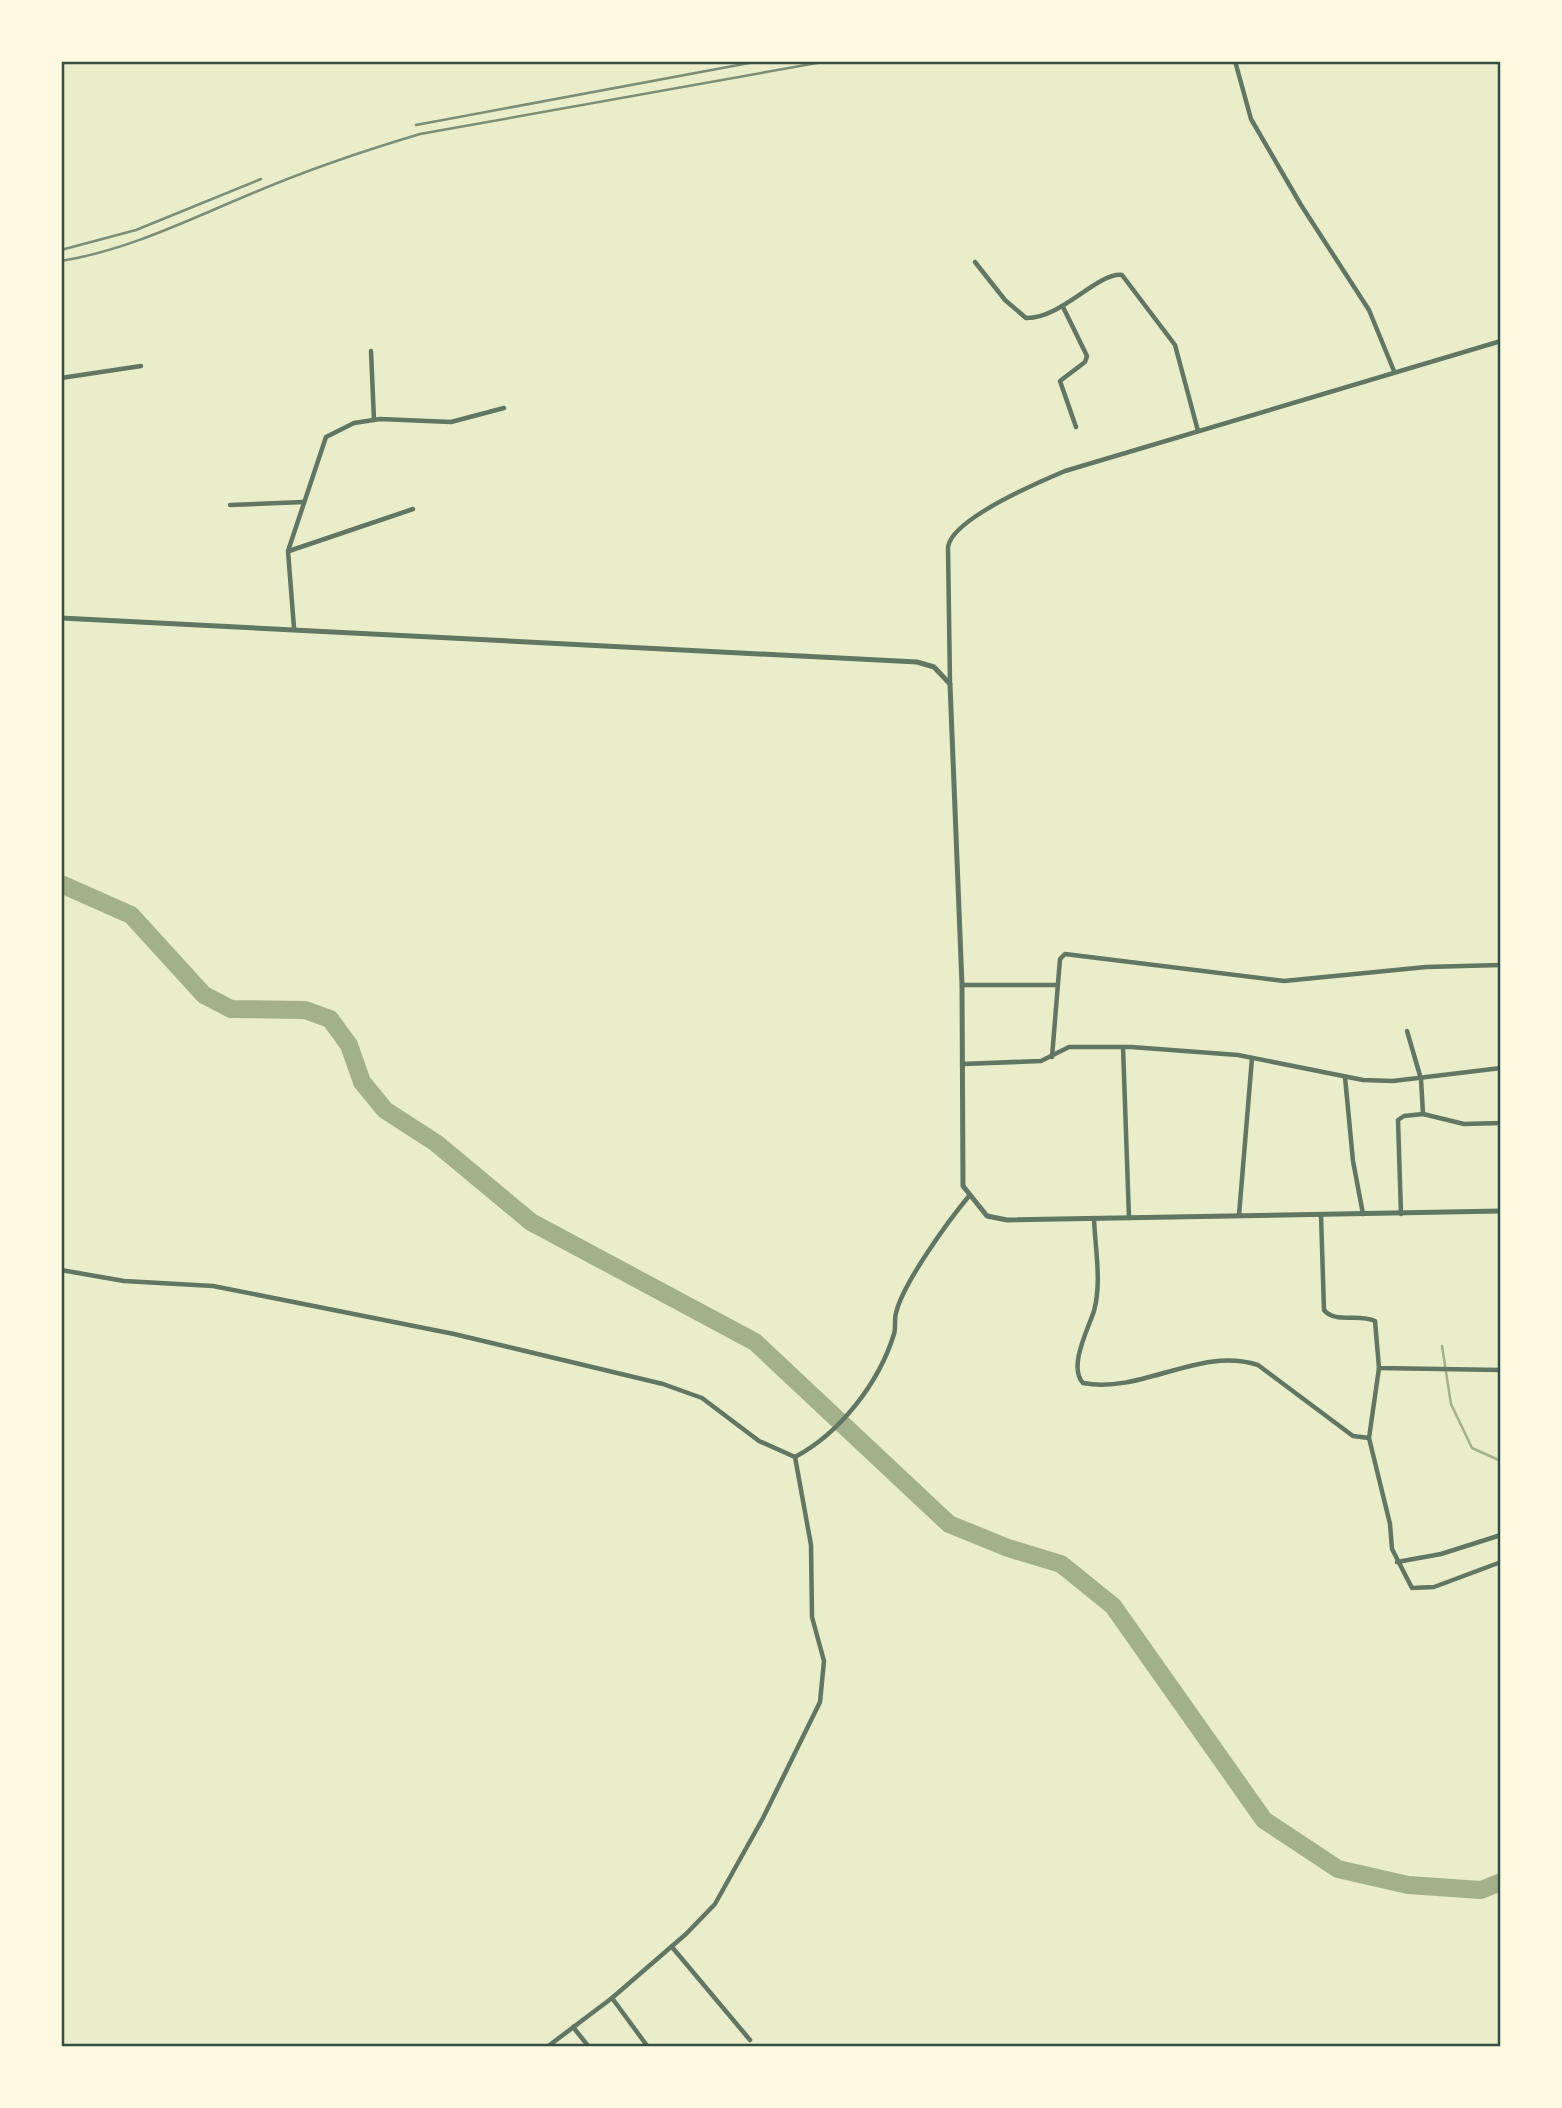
<svg xmlns="http://www.w3.org/2000/svg" width="1562" height="2108" font-family="'Space Grotesk',sans-serif">
	<style>
		.lines { fill: none; stroke-linecap: round; stroke-linejoin: round }
		.stream { stroke: #a3b18a; stroke-width: 2.5 }
		.river { stroke: #a3b18a; stroke-width: 18 }
		.minor { stroke: #617663; stroke-width: 4.5 }
		.tertiary { stroke: #617663; stroke-width: 5 }
		.rail { stroke: #7c8e77; stroke-width: 2.5 }
		.neatline { fill: none; stroke: #344e41; stroke-width: 2.5 }
	</style>
	<rect width="100%" height="100%" fill="#e9edc9"/>
	<g class="lines">
		<path class="stream" d="M1442,1346L1451,1404L1472,1448L1501,1461"/>
		<path class="river" d="M61,884L131,915L204,995L231,1009L305,1010L330,1019L349,1045L362,1082L385,1110L436,1143L531,1222L755,1342L949,1524L1008,1548L1061,1564L1113,1606L1264,1820L1338,1869L1408,1885L1481,1890L1501,1882"/>
		<g class="minor">
			<path d="M1235,61L1251,119L1301,205L1369,310L1394,371"/>
			<path d="M1499,61L1501,64"/>
			<path d="M975,262L1005,300L1026,318C1061,319 1098,272 1122,275L1175,345L1198,431"/>
			<path d="M1063,307L1087,356L1085,362L1060,381L1076,427"/>
			<path d="M371,351L374,420"/>
			<path d="M61,378L141,366"/>
			<path d="M230,505L304,502"/>
			<path d="M289,551L413,509"/>
			<path d="M294,628L288,551L326,437L354,423L380,419L451,422L504,408"/>
			<path d="M950,684L948,547C952,519 1039,482 1065,471L1501,341"/>
			<path d="M962,985H1058"/>
			<path d="M1407,1031L1421,1079L1423,1114L1464,1124L1501,1123"/>
			<path d="M1123,1047L1129,1218"/>
			<path d="M1052,1057L1060,959L1065,954L1284,981L1426,967L1501,965"/>
			<path d="M962,1064L1041,1061L1069,1047H1131L1238,1055L1363,1080L1393,1081L1501,1068"/>
			<path d="M1345,1077L1353,1161L1363,1214"/>
			<path d="M1401,1214L1398,1120L1404,1116L1423,1114"/>
			<path d="M1239,1215L1252,1058"/>
			<path d="M1321,1215L1324,1310C1335,1324 1359,1313 1375,1321L1379,1368L1501,1370"/>
			<path d="M1094,1218C1095,1248 1102,1282 1094,1311C1088,1329 1068,1367 1083,1383C1143,1394 1199,1346 1258,1365L1353,1436L1369,1438"/>
			<path d="M61,1270L124,1281L213,1286L454,1334L663,1384L702,1398L759,1441L795,1457C840,1433 879,1383 894,1334C896,1328 894,1320 896,1313C903,1283 949,1220 969,1196"/>
			<path d="M1379,1368L1369,1438L1390,1524L1392,1549L1412,1588L1434,1587L1501,1562"/>
			<path d="M1397,1562L1441,1554L1501,1535"/>
			<path d="M672,1947L750,2040"/>
			<path d="M573,2027L589,2047"/>
			<path d="M547,2047L612,1998"/>
			<path d="M648,2047L612,1998L686,1934L715,1904L763,1818L820,1702L824,1661L812,1617L811,1545L795,1457"/>
		</g>
		<path class="tertiary" d="M61,618L917,662L934,667L950,684L962,985L963,1186L987,1216L1007,1220L1501,1211"/>
		<g class="rail">
			<path d="M416,125L760,61"/>
			<path d="M61,250L136,230L261,179"/>
			<path d="M61,261C129,250 190,219 253,193C307,170 363,151 420,134L828,61"/>
		</g>
	</g>
	<rect width="1562" height="2108" fill="none" stroke="#fefae0" stroke-width="126"/>
	<rect x="63" y="63" width="1436" height="1982" class="neatline"/>
</svg>
